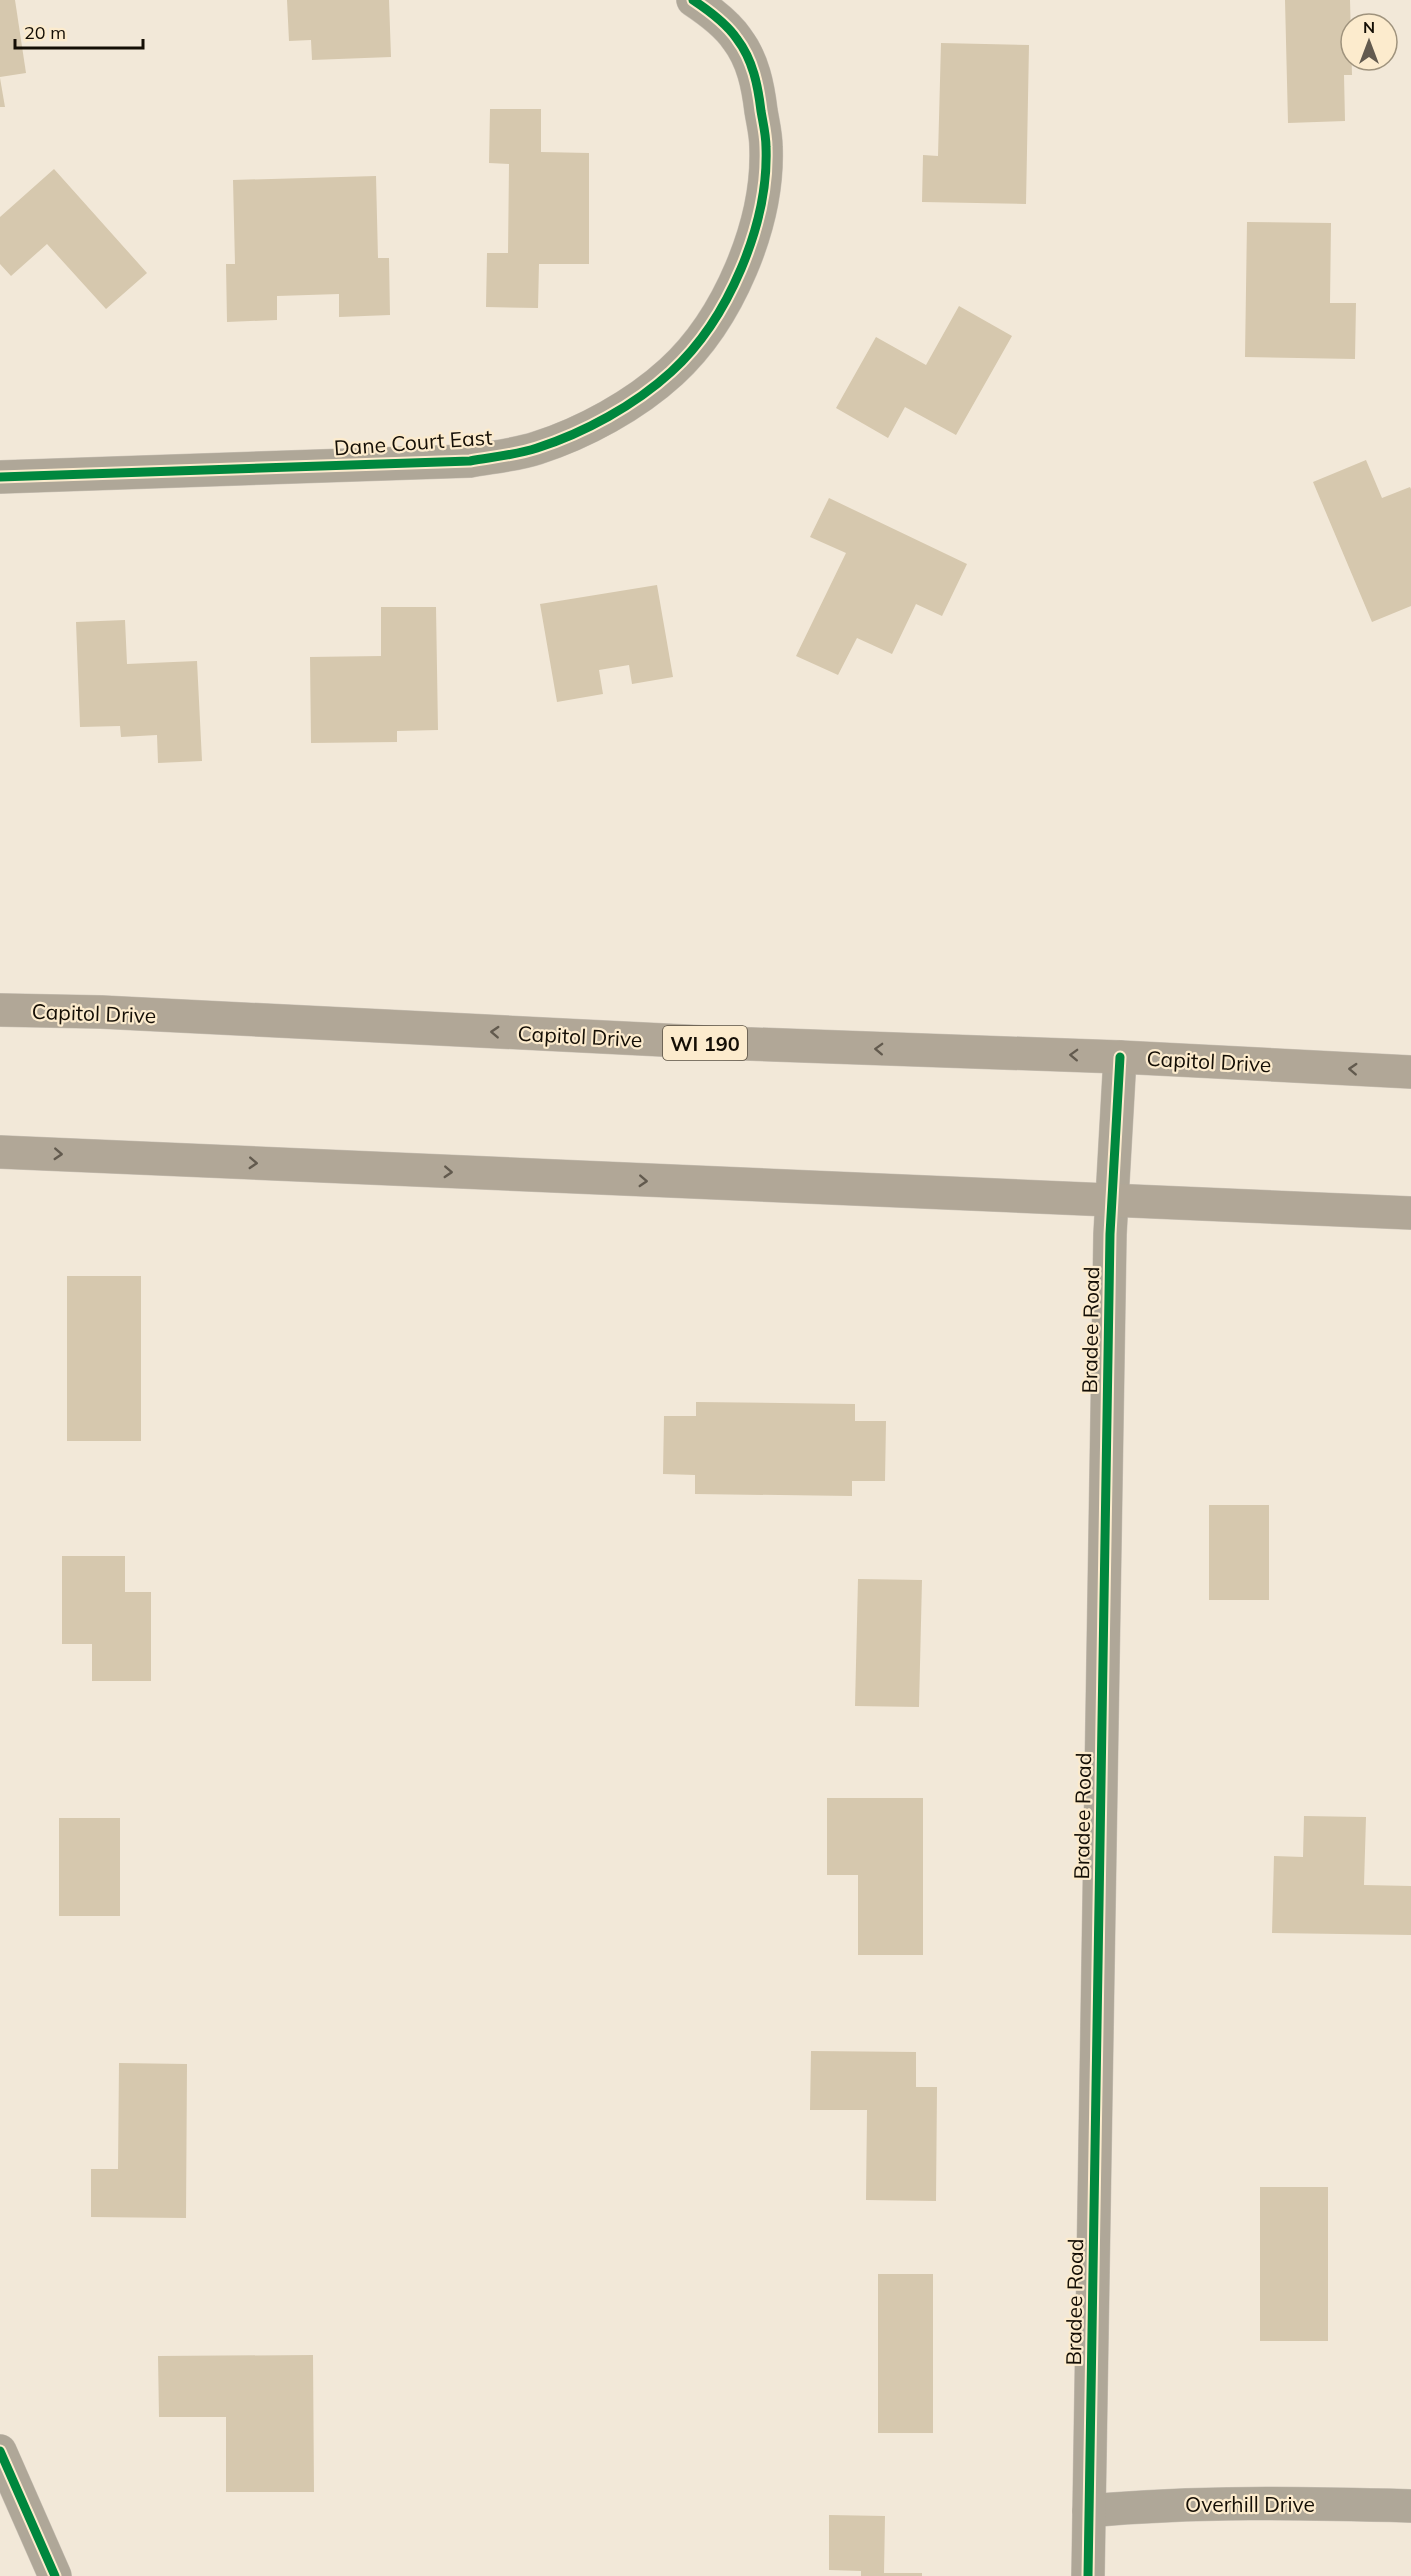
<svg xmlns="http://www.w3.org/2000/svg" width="1411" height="2576" font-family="Mulish,sans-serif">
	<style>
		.building { fill: #d6c8ae }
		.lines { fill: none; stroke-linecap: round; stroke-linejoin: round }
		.street-casing { stroke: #ccc4b8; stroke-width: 34 }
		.primary-casing { stroke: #ccc4b8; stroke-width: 34 }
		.street { stroke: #afa798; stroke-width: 33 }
		.primary { stroke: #b1a797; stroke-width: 33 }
		.cycleway-casing { stroke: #fcebcd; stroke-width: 13 }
		.cycleway { stroke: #00873e; stroke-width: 9 }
		.oneway { stroke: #625a4e }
		.labels { text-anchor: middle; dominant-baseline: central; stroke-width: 4.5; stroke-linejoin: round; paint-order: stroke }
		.shield { fill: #fcebcd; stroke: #5a5041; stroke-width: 1.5 }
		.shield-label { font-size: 20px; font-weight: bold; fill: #140e05 }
		.street-label { font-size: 21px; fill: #140e05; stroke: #fcebcd }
	</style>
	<rect width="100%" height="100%" fill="#f2e8d8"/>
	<g class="building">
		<path d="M0,0H15L26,73L0,77Z"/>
		<path d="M287,0H389L391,57L312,60L311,40L289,41Z"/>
		<path d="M1285,0H1350L1352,75H1344L1345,121L1288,123Z"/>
		<path d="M941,43L1029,45L1026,204L922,202L923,155L938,156Z"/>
		<path d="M0,78L5,107H0Z"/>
		<path d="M490,109H541V152L589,153V264H539L538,308L486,307L487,253H508L509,164L489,163Z"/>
		<path d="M54,169L147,273L106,309L47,244L11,276L0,264V217Z"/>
		<path d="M376,176L378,258H389L390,315L339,317V294L277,296V320L227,322L226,264H235L233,180Z"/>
		<path d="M1247,222L1331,223L1330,303H1356L1355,359L1245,357Z"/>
		<path d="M959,306L1012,336L956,435L905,407L888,438L836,408L876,337L926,365Z"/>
		<path d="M1366,460L1382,498L1410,487L1411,489V606L1372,622L1313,482Z"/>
		<path d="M829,498L967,564L942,616L916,604L892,654L857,638L838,675L796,656L846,553L810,537Z"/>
		<path d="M657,585L673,677L632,684L629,665L599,670L603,694L557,702L540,604Z"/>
		<path d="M381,607H436L438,730L397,731V742L311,743L310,657L381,656Z"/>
		<path d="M125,620L127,664L197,661L202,761L158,763L157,735L121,737L120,726L80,727L76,622Z"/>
		<rect x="67" y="1276" width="74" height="165"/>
		<path d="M696,1402L855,1404V1421H886L885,1481H852V1496L695,1494V1475L663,1474L664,1416H696Z"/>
		<rect x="1209" y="1505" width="60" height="95"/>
		<path d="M62,1556H125V1592H151V1681H92V1644H62Z"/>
		<path d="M858,1579L922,1580L919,1707L855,1706Z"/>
		<path d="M827,1798H923V1955H858V1875H827Z"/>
		<path d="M1304,1816L1366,1817L1364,1885L1411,1886V1935L1272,1933L1274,1856L1303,1857Z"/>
		<rect x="59" y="1818" width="61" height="98"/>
		<path d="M811,2051L916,2052V2087H937L936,2201L866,2200L867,2110H810Z"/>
		<path d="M119,2063L187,2064L186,2218L91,2217V2169H118Z"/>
		<rect x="1260" y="2187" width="68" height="154"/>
		<rect x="878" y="2274" width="55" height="159"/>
		<path d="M313,2355L314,2492H226V2417H159L158,2356Z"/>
		<path d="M829,2515L885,2516L884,2573H922V2576H861V2571L829,2570Z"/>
	</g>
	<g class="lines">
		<defs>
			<g id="street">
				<path d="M0,477L470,461C492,457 516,455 537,448C584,433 635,405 671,372C728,320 769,224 766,147C766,135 763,123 761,111C758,86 753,60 737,39C727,24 708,10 693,0"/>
				<path d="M0,2451L55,2576"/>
				<path d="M1089,2511C1196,2501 1303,2503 1411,2506"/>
				<path d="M1088,2576L1110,1234L1120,1057"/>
			</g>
			<g id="primary">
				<path d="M0,1010L101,1012L723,1043L1120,1057L1411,1072"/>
				<path d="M0,1152C470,1173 940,1196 1411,1213"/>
			</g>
		</defs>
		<use href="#street" class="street-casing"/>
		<use href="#primary" class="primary-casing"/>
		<use href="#street" class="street"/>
		<use href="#primary" class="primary"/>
		<defs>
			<g id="cycleway">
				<path d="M0,477L470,461C492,457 516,455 537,448C584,433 635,405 671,372C728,320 769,224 766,147C766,135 763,123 761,111C758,86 753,60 737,39C727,24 708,10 693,0"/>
				<path d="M0,2451L55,2576"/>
				<path d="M1088,2576L1110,1234L1120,1057"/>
			</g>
		</defs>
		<use href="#cycleway" class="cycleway-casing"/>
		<use href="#cycleway" class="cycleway"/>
	</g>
	<defs><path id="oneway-chevron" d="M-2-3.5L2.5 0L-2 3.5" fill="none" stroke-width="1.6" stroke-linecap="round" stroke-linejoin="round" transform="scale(1.5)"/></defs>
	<g class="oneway">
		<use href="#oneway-chevron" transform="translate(495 1032) rotate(-177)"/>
		<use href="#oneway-chevron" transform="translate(879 1049) rotate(-178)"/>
		<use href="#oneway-chevron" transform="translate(1074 1055) rotate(-178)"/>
		<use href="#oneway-chevron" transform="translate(1353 1069) rotate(-177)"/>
		<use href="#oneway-chevron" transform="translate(58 1154) rotate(3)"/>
		<use href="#oneway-chevron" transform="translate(253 1163) rotate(3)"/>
		<use href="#oneway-chevron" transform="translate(448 1172) rotate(3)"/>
		<use href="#oneway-chevron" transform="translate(643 1181) rotate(3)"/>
	</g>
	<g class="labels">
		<rect class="shield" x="663" y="1026" width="84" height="34" rx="4.5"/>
		<g class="shield-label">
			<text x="705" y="1043">WI 190</text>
		</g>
		<g class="street-label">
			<text transform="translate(413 442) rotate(-4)">Dane Court East</text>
			<text transform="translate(94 1013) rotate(2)">Capitol Drive</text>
			<text transform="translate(580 1036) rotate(3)">Capitol Drive</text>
			<text transform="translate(1209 1061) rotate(3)">Capitol Drive</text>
			<text transform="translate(1090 1330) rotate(-89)">Bradee Road</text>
			<text transform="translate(1082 1816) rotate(-89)">Bradee Road</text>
			<text transform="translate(1074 2302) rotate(-89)">Bradee Road</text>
			<text x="1250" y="2504">Overhill Drive</text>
		</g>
	</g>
	<g transform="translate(1369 42)"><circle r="28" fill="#fcebcd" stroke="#9f937d" stroke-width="1.5"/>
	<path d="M0-4.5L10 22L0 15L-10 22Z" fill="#625a4f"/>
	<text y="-9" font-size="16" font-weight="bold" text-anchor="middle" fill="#140e05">N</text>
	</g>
	<path d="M15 39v9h128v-9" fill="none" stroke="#140e05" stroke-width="3"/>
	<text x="24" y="39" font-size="18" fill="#140e05" stroke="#fcebcd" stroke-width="4.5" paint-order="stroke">20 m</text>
</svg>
